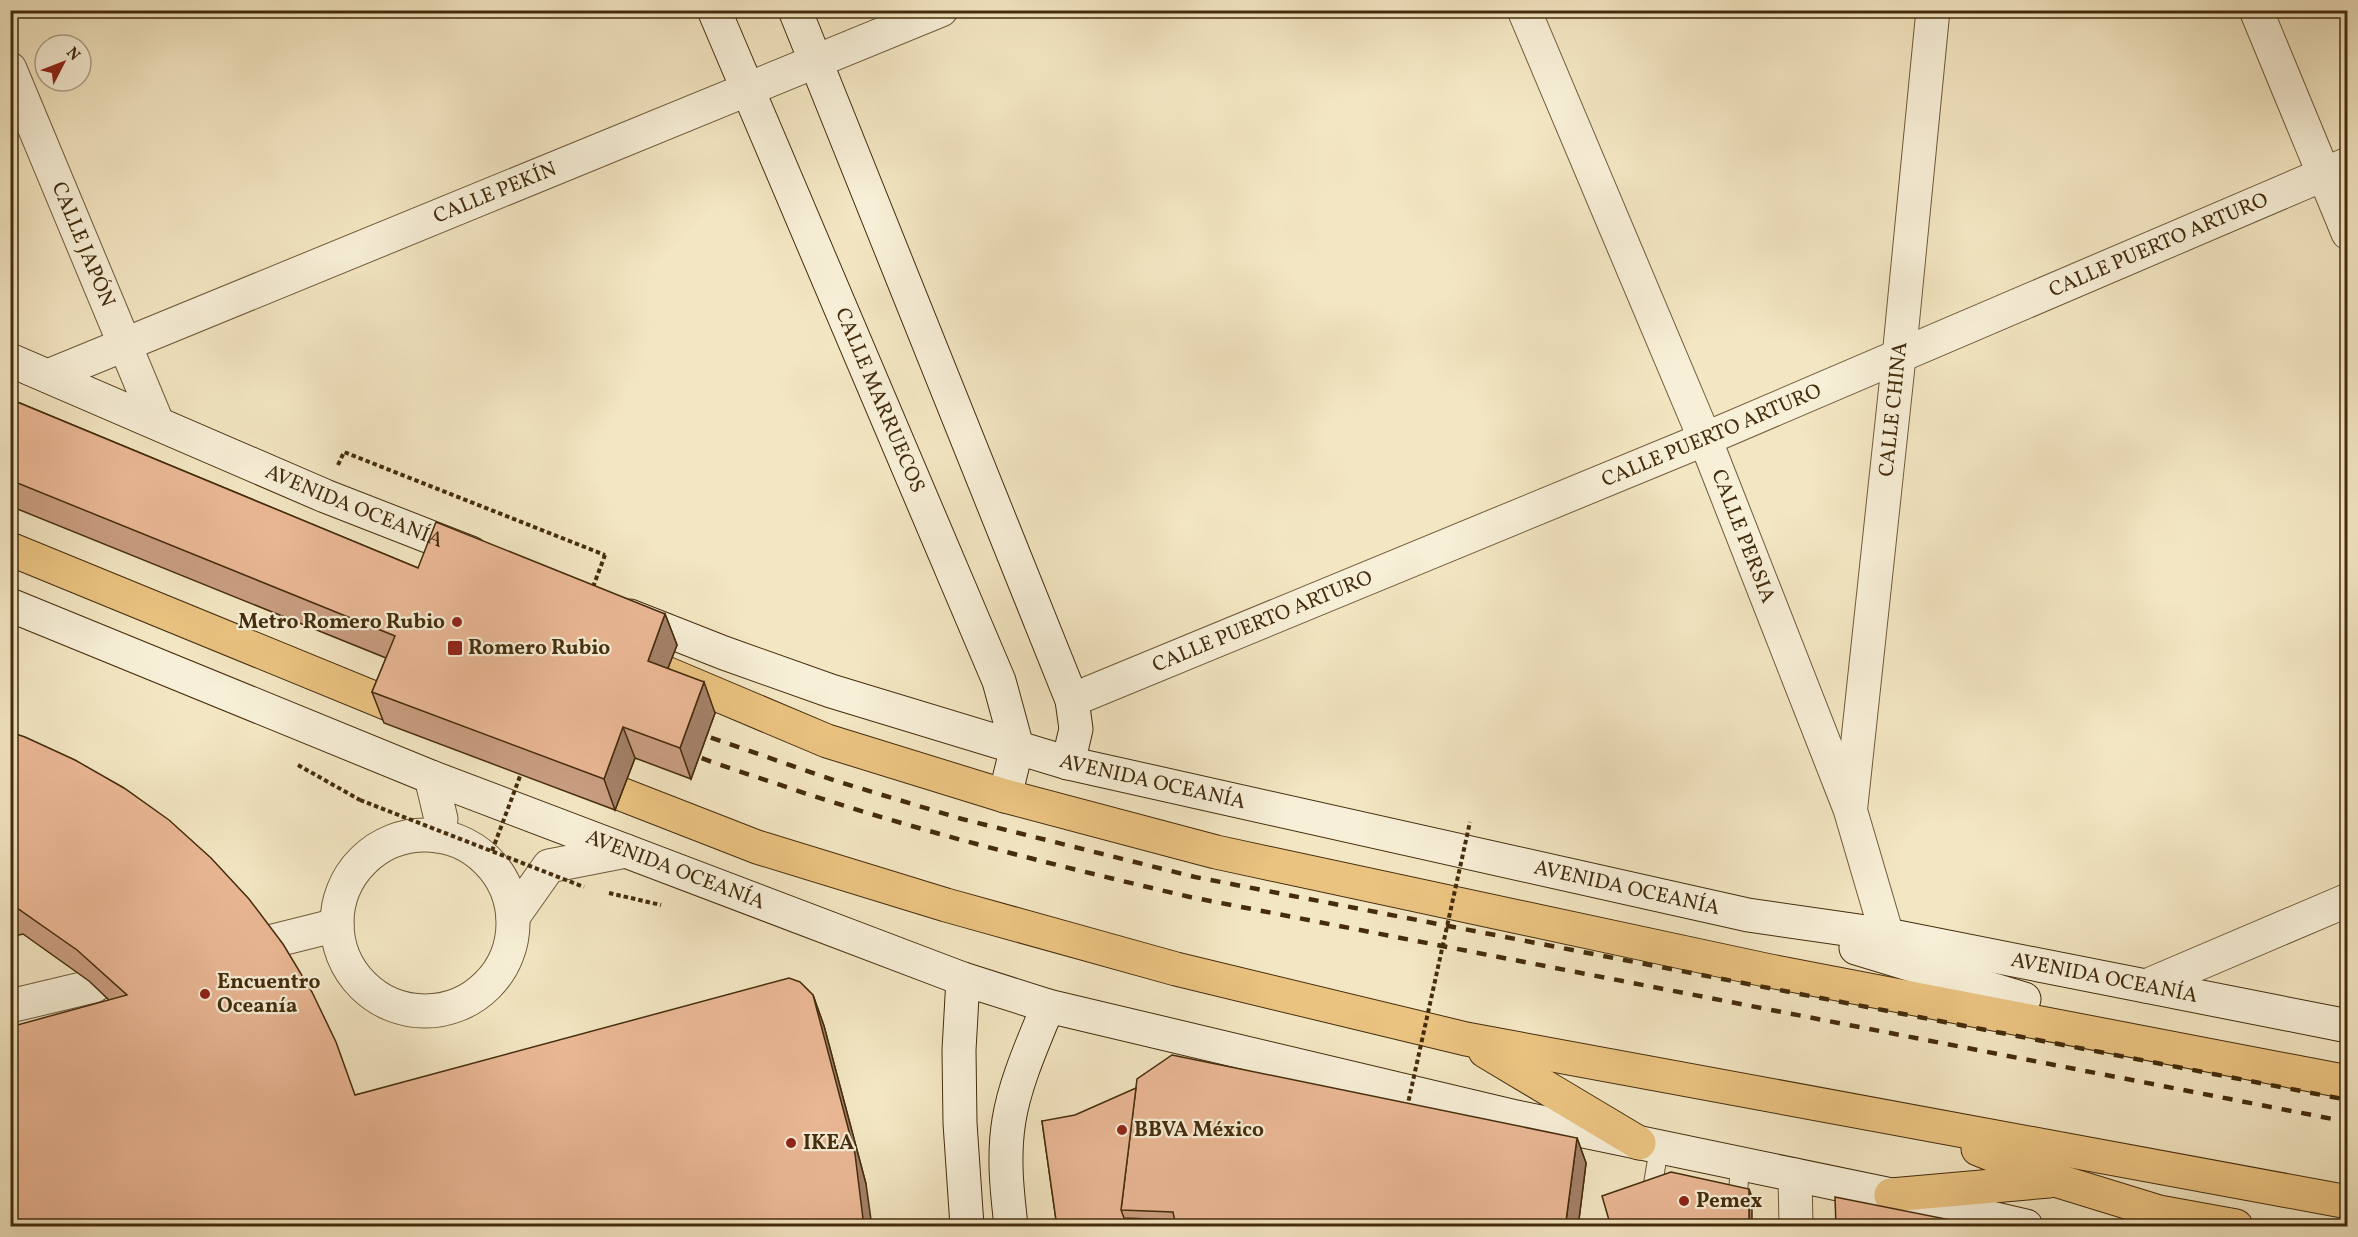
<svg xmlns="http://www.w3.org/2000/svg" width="2358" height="1237" font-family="Vollkorn,serif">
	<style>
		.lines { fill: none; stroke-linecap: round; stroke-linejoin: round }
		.lane-casing { stroke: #705a3a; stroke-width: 20 }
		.street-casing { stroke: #705a3a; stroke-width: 35 }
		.secondary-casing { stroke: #442c0c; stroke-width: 35 }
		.highway-casing { stroke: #442c0c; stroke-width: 35 }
		.path { stroke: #442c0c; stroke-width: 4; stroke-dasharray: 4.5 3; stroke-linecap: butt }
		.lane { stroke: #f7efd7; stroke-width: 18 }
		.street { stroke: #f7efd7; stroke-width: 33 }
		.secondary { stroke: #f7efd7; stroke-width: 33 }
		.highway { stroke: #eac381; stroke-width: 33 }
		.rail { stroke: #442c0c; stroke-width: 4.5; stroke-dasharray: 10 10; stroke-linecap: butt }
		.path-bridge { stroke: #442c0c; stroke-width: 4; stroke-dasharray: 4.5 3; stroke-linecap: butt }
		.wall { fill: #ca9e81; stroke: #442c0c; stroke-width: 1.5 }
		.shaded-wall { fill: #a48169; stroke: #442c0c; stroke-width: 1.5 }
		.building { fill: #ebb896; stroke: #442c0c; stroke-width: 1.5 }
		.poi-dot { fill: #8f2418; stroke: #f7efd7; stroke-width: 2 }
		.labels { text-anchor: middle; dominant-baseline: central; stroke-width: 4.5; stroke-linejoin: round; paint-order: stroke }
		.street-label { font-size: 21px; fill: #442c0c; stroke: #f7efd7 }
		.poi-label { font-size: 21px; font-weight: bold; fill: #442c0c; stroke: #f7efd7; text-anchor: start }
	</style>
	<rect width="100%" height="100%" fill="#f3e6c2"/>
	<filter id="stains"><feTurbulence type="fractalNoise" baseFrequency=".00333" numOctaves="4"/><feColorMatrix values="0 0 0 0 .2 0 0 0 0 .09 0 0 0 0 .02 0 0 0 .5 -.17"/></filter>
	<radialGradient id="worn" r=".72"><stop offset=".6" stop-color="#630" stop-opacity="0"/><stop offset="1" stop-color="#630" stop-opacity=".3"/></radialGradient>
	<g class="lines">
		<defs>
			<g id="lane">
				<path d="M1646,1226L1659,1148"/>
				<path d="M1736,1226L1740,1163"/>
			</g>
			<g id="street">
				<path id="s1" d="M1524,10L1705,439L1850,809L1887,935"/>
				<path d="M2256,10L2348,233"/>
				<path id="s2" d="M10,69L157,422"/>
				<path id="s3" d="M48,376L941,10"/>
				<path id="s4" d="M1072,700L1705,439L2348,164"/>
				<path d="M431,777L441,819L437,836"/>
				<path id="s5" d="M1851,805L1899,357L1933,10"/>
				<circle cx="425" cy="923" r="88"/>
				<path d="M513,917L549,866L626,851"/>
				<path d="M269,942L337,925"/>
				<path d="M2146,986L2348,900"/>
				<path d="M10,1006L94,986"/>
				<path d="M1795,1175L1796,1226"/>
			</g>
			<g id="secondary">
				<path id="s6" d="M714,10L999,681L1017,747L1005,796"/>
				<path d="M795,10L1072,700L1076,729L1068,763"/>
				<path id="s7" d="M10,360L325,496L471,553"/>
				<path id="s8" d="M10,605L431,777L963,979L1048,1006L1516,1117L1891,1195L2026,1226"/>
				<path id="s9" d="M630,616L724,653L831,691L1068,763L1748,915L1887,935L2348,1026"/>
				<path d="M1856,948L2024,999"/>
				<path d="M963,979L959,1050L960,1123L967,1226"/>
				<path d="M1011,1226C1007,1191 1003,1156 1009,1120C1015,1082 1034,1041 1048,1006"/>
			</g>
			<g id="highway">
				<path d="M10,549L391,705"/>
				<path d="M666,673L827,741L1005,796L1216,852L1770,971L2348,1082"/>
				<path d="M621,794L757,847L946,905L1176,969L1466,1039L2348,1202"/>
				<path d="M1485,1051L1639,1143"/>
				<path d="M1978,1149L2055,1180L2159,1212L2236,1226"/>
				<path d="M1891,1195L2049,1181"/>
			</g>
		</defs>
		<use href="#lane" class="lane-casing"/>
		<use href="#street" class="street-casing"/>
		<use href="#secondary" class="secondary-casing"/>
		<use href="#highway" class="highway-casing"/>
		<g class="path">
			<path d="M338,465L344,452L605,555"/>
			<path d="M298,765L360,800"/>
			<path d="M609,893L661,905"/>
		</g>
		<use href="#lane" class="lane"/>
		<use href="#street" class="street"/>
		<use href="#secondary" class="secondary"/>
		<use href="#highway" class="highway"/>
		<g class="rail">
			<path d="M692,731L836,781L962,819L1195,877L2348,1100"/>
			<path d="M683,751C720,766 758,777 795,790C925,833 1057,866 1190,897L2348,1122"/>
		</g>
		<g class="path-bridge">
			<path d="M593,587L605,555"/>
			<path d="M360,800L584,887"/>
			<path d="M492,851L522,771"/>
			<path d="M1407,1108L1470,822"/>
		</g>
	</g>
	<g class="wall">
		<path d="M10,399L418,568L665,614L677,645L668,668L715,713L691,779L635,758L615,810L384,723L372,692L386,658L10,506Z"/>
		<path d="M10,732L355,1095L813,995L824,1026L866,1184L10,1227L109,1000L89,981L23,934L10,937Z"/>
		<path d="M1042,1121L1577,1138L1586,1163L1578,1227H1057Z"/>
	</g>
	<g class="shaded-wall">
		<path d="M665,614L677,645L659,691L648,661Z"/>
		<path d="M704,682L715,713L691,779L680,748Z"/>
		<path d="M623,727L635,758L615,810L604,779Z"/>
		<path d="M813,995L824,1026L866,1184L872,1227H864Z"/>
		<path d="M1577,1138L1586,1163L1578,1227H1567L1566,1221Z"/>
		<path d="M1749,1189L1752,1197V1227H1749Z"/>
	</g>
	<g class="building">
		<path d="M10,399L418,568L436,522L665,614L648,661L704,682L680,748L623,727L604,779L372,692L395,636L10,480Z"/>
		<path d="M10,732L25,737L75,760L124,788L169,820L211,858L249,899L283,944L312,992L336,1042L355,1095L789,978L800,982L813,995L855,1154L864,1227H10V1027L127,995L77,950L10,903Z"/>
		<path d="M1172,1055L1577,1138L1566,1221L1567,1227H1176L1173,1212L1121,1210L1137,1079Z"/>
		<path d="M1136,1088L1121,1210L1124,1218L1175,1220L1176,1227H1057L1042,1121L1075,1115Z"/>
		<path d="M1671,1172L1749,1189V1227H1611L1602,1196Z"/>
		<path d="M1835,1197L1981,1226V1227H1836Z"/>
	</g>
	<g class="poi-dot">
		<circle cx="457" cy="622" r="6"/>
		<rect x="447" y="640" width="16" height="16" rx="3"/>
		<circle cx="205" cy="994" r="6"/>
		<circle cx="1122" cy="1130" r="6"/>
		<circle cx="791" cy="1143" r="6"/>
		<circle cx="1684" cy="1201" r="6"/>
	</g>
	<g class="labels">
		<g class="street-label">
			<text stroke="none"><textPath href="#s3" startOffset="483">CALLE PEKÍN</textPath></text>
			<text stroke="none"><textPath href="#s4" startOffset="1178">CALLE PUERTO ARTURO</textPath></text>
			<text stroke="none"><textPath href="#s2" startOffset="190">CALLE JAPÓN</textPath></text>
			<text stroke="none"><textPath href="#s6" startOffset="424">CALLE MARRUECOS</textPath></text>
			<text stroke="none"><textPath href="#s5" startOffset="398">CALLE CHINA</textPath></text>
			<text stroke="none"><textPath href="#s4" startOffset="692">CALLE PUERTO ARTURO</textPath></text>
			<text stroke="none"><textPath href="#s7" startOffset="374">AVENIDA OCEANÍA</textPath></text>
			<text stroke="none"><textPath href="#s1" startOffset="570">CALLE PERSIA</textPath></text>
			<text stroke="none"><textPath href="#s4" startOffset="206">CALLE PUERTO ARTURO</textPath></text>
			<text stroke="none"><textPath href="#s9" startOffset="549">AVENIDA OCEANÍA</textPath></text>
			<text stroke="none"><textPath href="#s8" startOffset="716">AVENIDA OCEANÍA</textPath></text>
			<text stroke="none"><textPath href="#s9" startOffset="1035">AVENIDA OCEANÍA</textPath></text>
			<text stroke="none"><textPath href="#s9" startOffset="1521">AVENIDA OCEANÍA</textPath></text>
		</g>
		<g class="poi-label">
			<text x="445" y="622" text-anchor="end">Metro Romero Rubio</text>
			<text x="468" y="648">Romero Rubio</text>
			<text x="217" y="982">Encuentro<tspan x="217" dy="24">Oceanía</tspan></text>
			<text x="1134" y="1130">BBVA México</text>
			<text x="803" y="1143">IKEA</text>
			<text x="1696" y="1201">Pemex</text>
		</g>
	</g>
	<rect width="2358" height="1237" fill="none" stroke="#f3e6c2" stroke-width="36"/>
	<rect x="12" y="12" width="2334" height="1213" fill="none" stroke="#442c0c" stroke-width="3"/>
	<rect x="18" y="18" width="2322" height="1201" fill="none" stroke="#442c0c" stroke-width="1.5"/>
	<g transform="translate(63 63) rotate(48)"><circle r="28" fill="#f7efd7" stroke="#afa186" stroke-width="1.5"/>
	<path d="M0-4.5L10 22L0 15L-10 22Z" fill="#8f2418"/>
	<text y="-9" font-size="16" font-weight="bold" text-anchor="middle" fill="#442c0c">N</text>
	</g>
	<rect width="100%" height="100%" filter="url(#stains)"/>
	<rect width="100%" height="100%" fill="url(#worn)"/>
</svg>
